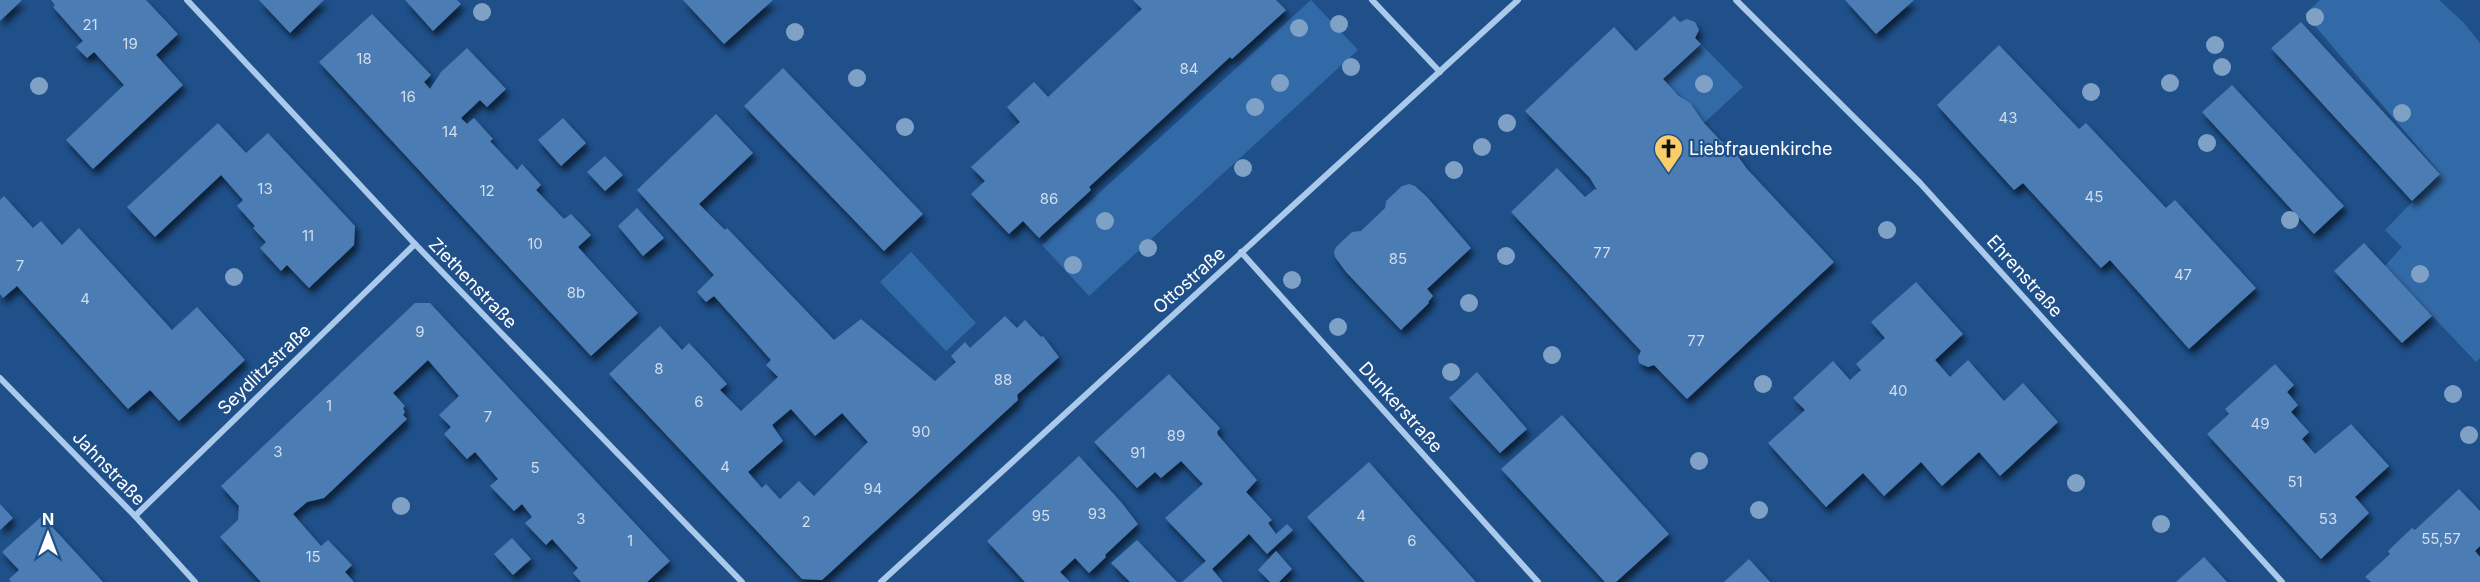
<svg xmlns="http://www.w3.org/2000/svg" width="2480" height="582" font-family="Inter,sans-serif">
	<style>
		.green { fill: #326aa8 }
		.building { fill: #4b7cb4; fill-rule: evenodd; filter: url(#shadow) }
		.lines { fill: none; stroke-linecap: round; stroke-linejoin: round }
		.street { stroke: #abc9eb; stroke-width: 6 }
		.tree { fill: #80a1c6 }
		.labels { text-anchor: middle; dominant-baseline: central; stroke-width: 4.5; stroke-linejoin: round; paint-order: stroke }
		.number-label { font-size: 15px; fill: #d2deec }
		.poi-label { font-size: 18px; fill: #fff; stroke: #1f508a; text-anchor: start }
		.street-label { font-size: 18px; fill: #fff; stroke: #1f508a }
	</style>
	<defs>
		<filter id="shadow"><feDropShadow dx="3.5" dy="6" stdDeviation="3" flood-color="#0009"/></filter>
	</defs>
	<rect width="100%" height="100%" fill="#1f508a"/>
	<g class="green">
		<path d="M1311,0L1358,50L1089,296L1042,245Z"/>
		<path d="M2320,0H2439L2463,22L2480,43V358L2476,362L2385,266L2402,247L2385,230L2440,173L2305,14Z"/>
		<path d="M1701,44L1743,87L1704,123C1693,105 1677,95 1663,79Z"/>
		<path d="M911,252L976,323L946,351L880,282Z"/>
	</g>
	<g class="building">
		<path d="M0,0H22L0,21Z"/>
		<path d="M51,0H146L178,34L156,55L183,85L93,169L66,140L124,85L94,52L87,58L76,47L83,41L53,7L55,5Z"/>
		<path d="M259,0H324L290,33Z"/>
		<path d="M405,0H457L461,4L433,31Z"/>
		<path d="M683,0H773L724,44Z"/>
		<path d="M1133,0H1276L1286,10L1232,59L1230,57L1089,187L1091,190L1039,238L1023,221L1009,234L971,194L985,181L971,167L1020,122L1007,107L1034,82L1048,97L1142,9Z"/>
		<path d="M1845,0H1914L1876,34Z"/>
		<path d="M372,14L431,75L424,82L430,89L441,72L467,48L506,89L487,107L480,100L461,118L467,124L474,118L493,139L490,141L517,170L522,164L541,185L536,190L564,219L571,214L591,235L578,247L638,313L591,356L319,62Z"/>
		<path d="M1674,16L1680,22L1687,19L1695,22L1699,30L1695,38L1701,44L1663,79L1679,96L1690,103L1704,123L1721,141L1732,148L1747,169L1834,262L1687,399L1654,365L1648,367L1639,363L1638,357L1641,351L1511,212L1557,168L1585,197L1595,189L1597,190L1590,178L1525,111L1614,27L1636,51Z"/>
		<path d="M2301,22L2440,174L2412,201L2271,48Z"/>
		<path d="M1999,45L2079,129L2086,123L2166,208L2175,200L2256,288L2189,349L2110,260L2101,268L2023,183L2014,190L1937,105Z"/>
		<path d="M783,68L923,214L884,251L744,106Z"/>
		<path d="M2232,85L2344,206L2314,234L2202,112Z"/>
		<path d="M716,114L753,153L699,204L725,230L727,228L834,340L861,319L935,381L956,362L951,356L965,342L970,348L1005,316L1017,328L1025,320L1041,337L1043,336L1059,357L1017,395L1018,400L822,580L802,579L609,374L660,326L682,350L689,343L708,363L727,384L720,390L741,411L778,377L766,365L771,360L714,296L706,302L697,292L714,275L637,190ZM791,409L815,436L842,413L868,442L814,496L799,481L780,499L766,484L762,488L748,472L783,441L772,425Z"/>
		<path d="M563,118L586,143L561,166L538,140Z"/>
		<path d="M218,123L246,153L268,133L355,226L354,245L309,288L287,265L281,271L260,248L266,242L253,228L255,226L237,206L243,200L221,175L155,237L127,207Z"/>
		<path d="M605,156L623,175L605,191L587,172Z"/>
		<path d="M1409,184L1415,186L1427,197L1471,248L1427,289L1433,296L1428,302L1429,303L1401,330L1346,272L1335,257L1334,252L1336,247L1352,232L1361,231L1385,208L1386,201L1402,186Z"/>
		<path d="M4,196L33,228L41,221L62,245L79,228L172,330L197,307L245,360L179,421L150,390L128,409L17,286L3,298L0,294V200Z"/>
		<path d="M637,208L664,238L643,256L618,226Z"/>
		<path d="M2364,243L2432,316L2402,343L2334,271Z"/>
		<path d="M1916,282L1963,334L1935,360L1950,377L1968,360L2004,401L2023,383L2058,422L2000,476L1979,452L1942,486L1921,462L1884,496L1863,473L1826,507L1768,443L1805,410L1793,398L1833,361L1850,380L1861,370L1856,364L1885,338L1871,322Z"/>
		<path d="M415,303H430L670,561L647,582H581L573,573L578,568L552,539L546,545L525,523L532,517L522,504L514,511L490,486L498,479L475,452L467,459L444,434L451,427L439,415L459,396L428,360L393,393L405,406L403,408L405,412L403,415L407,419L324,498L307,502L293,514L321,546L328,540L352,565L345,572L354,582H261L220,537L238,520L239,506L221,486Z"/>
		<path d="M2275,364L2294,385L2287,392L2298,405L2291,412L2309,432L2302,439L2315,454L2351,424L2389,466L2355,497L2369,513L2321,559L2207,434L2229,414L2225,409Z"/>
		<path d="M1477,372L1527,429L1500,453L1449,398Z"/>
		<path d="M1169,374L1220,428L1217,432L1218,435L1257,480L1246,492L1272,520L1268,523L1276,534L1287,524L1293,530L1267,554L1249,534L1212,569L1223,582H1182L1206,561L1165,518L1203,484L1181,461L1161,478L1155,472L1137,488L1094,442Z"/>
		<path d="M1562,415L1669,534L1616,582H1605L1501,469Z"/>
		<path d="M1079,456L1121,502L1138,524L1105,555L1106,557L1089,573L1075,558L1060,572L1070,582H1025L987,541Z"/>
		<path d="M1369,462L1415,514L1476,582H1365L1353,569L1307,517Z"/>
		<path d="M2459,489L2480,511V546L2475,551L2480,557V582H2371L2365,577L2390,554L2388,551L2412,528L2415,530Z"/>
		<path d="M0,504L13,518L0,530Z"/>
		<path d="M42,516L79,556L103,582H11L9,579L19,570L2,552Z"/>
		<path d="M512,538L531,559L513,575L494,554Z"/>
		<path d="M1137,540L1177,582H1130L1111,563Z"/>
		<path d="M1276,551L1292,569L1279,582H1270L1258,570Z"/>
		<path d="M2204,557L2227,582H2176Z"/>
		<path d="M1749,559L1770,582H1724Z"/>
	</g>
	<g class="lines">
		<g class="street">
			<path d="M187,0L415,244L742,582"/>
			<path d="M1372,0L1440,72"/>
			<path d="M1736,0L1920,183L2282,582"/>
			<path d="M1241,252L1538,582"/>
			<path d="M0,378L135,516L195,582"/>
			<path d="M135,516L415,244"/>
			<path d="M881,582L1518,0"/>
		</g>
	</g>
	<g class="tree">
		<circle cx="482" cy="12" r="9"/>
		<circle cx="2315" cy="17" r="9"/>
		<circle cx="1339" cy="24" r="9"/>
		<circle cx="1299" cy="28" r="9"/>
		<circle cx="795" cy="32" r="9"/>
		<circle cx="2215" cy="45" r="9"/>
		<circle cx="1351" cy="67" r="9"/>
		<circle cx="2222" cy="67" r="9"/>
		<circle cx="857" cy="78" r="9"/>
		<circle cx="1280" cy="83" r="9"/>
		<circle cx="2170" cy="83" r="9"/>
		<circle cx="1704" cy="84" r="9"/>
		<circle cx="39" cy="86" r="9"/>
		<circle cx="2091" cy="92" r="9"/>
		<circle cx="1255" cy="107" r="9"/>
		<circle cx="2402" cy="113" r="9"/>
		<circle cx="1507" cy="123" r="9"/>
		<circle cx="905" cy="127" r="9"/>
		<circle cx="2207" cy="143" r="9"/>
		<circle cx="1482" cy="147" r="9"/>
		<circle cx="1243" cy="168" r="9"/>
		<circle cx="1454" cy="170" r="9"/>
		<circle cx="2290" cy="220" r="9"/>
		<circle cx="1105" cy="221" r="9"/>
		<circle cx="1887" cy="230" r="9"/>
		<circle cx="1148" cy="248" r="9"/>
		<circle cx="1506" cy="256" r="9"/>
		<circle cx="1073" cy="265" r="9"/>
		<circle cx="2420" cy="274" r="9"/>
		<circle cx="234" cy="277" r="9"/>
		<circle cx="1292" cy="280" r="9"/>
		<circle cx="1469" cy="303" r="9"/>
		<circle cx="1338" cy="327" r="9"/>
		<circle cx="1552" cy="355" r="9"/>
		<circle cx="1451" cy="372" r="9"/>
		<circle cx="1763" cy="384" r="9"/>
		<circle cx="2453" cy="394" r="9"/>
		<circle cx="2469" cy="435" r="9"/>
		<circle cx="1699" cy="461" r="9"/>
		<circle cx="2076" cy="483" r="9"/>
		<circle cx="401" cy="506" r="9"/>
		<circle cx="1759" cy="510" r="9"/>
		<circle cx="2161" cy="524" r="9"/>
	</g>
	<defs>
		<symbol id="church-pin" viewBox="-11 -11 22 30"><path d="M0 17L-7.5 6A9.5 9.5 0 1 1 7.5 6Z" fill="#facd6a" stroke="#1f508a"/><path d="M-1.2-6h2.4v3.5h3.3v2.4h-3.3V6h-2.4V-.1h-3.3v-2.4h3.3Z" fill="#111"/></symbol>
	</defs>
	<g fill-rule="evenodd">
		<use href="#church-pin" x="1652" y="132" width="33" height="45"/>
	</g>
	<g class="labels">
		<g class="number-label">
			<text x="90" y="24">21</text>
			<text x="130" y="43">19</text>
			<text x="364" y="58">18</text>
			<text x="1189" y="68">84</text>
			<text x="408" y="96">16</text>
			<text x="2008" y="117">43</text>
			<text x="450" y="131">14</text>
			<text x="265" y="188">13</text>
			<text x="487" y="190">12</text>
			<text x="2094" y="196">45</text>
			<text x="1049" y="198">86</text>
			<text x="308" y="235">11</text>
			<text x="535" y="243">10</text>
			<text x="1602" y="252">77</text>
			<text x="1398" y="258">85</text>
			<text x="20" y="265">7</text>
			<text x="2183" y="274">47</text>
			<text x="576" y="292">8b</text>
			<text x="85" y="298">4</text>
			<text x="420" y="331">9</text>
			<text x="1696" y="340">77</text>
			<text x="659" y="368">8</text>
			<text x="1003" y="379">88</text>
			<text x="1898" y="390">40</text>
			<text x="699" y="401">6</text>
			<text x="329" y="405">1</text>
			<text x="488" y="416">7</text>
			<text x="2260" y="423">49</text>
			<text x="921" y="431">90</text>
			<text x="1176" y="435">89</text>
			<text x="278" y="451">3</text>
			<text x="1138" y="452">91</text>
			<text x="725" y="466">4</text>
			<text x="535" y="467">5</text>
			<text x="2295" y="481">51</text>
			<text x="873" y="488">94</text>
			<text x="1097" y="513">93</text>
			<text x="1041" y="515">95</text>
			<text x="1361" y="515">4</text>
			<text x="581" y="518">3</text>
			<text x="2328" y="518">53</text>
			<text x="806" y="521">2</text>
			<text x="2441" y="538">55,57</text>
			<text x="630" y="540">1</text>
			<text x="1412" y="540">6</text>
			<text x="313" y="556">15</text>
		</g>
		<g class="poi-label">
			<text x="1689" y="148">Liebfrauenkirche</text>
		</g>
		<g class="street-label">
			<text transform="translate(2025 276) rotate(48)">Ehrenstraße</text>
			<text transform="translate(1189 280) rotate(-42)">Ottostraße</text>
			<text transform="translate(473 283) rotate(46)">Ziethenstraße</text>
			<text transform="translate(264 369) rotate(-44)">Seydlitzstraße</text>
			<text transform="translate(1401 407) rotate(48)">Dunkerstraße</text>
			<text transform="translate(109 468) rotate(46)">Jahnstraße</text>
		</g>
	</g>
	<g transform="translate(48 534)" stroke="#1f508a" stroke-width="4.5" paint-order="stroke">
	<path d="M0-4.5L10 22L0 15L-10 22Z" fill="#ffffff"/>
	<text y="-9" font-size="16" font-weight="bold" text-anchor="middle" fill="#ffffff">N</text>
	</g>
</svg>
